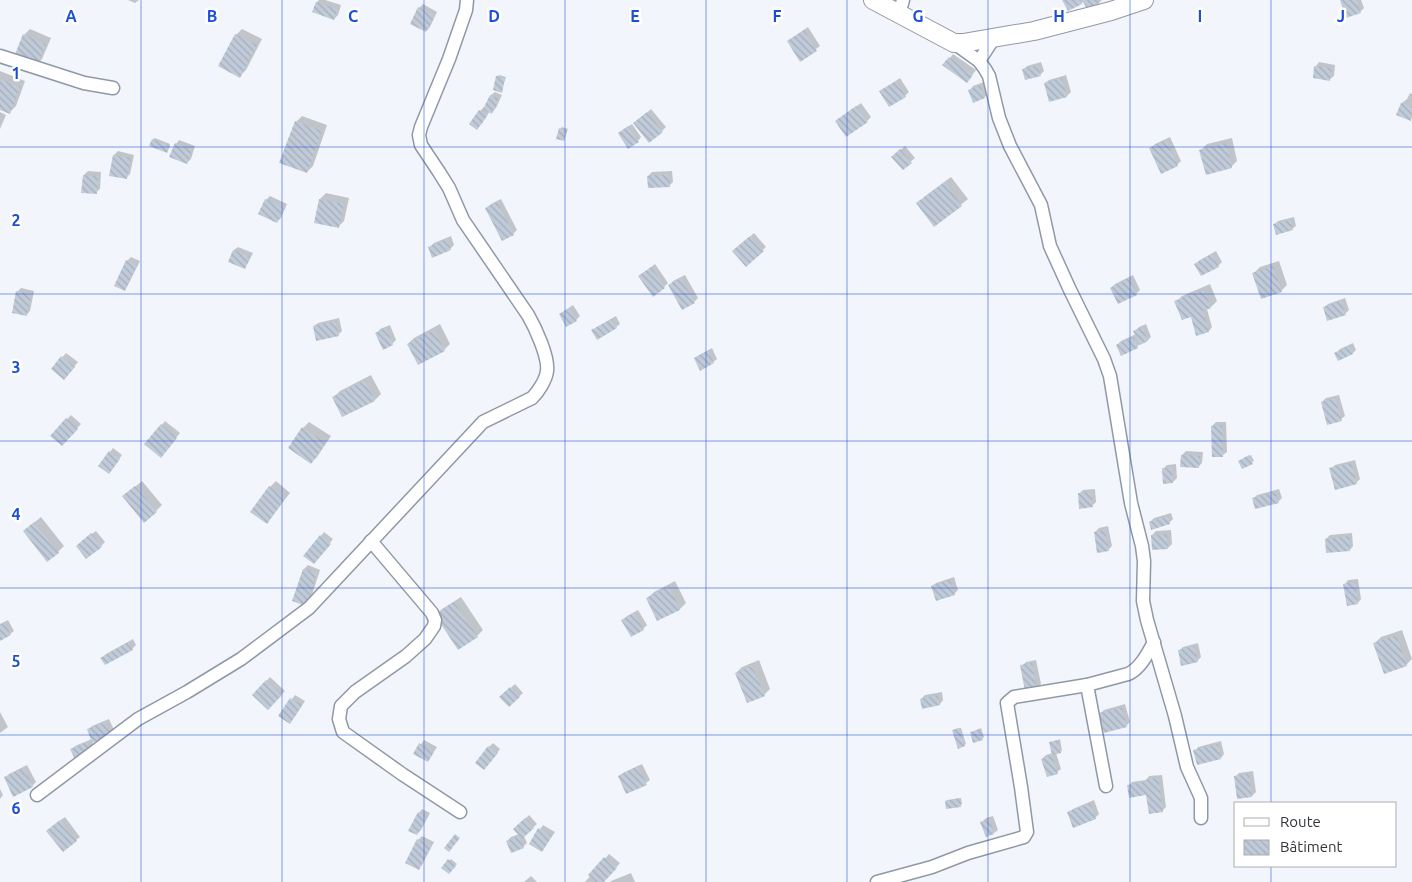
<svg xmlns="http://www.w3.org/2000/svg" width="1412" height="882" font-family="Ubuntu,sans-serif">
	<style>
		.shadow { fill: #0003 }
		.building { fill: url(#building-back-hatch) }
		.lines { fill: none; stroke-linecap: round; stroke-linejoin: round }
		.street-casing { stroke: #8f99a6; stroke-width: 15 }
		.secondary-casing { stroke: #8f99a6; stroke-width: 20 }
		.street { stroke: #fff; stroke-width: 12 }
		.secondary { stroke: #fff; stroke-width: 18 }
		.grid { fill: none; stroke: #1d4ed8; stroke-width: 1; stroke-opacity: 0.55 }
		.grid-label { font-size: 16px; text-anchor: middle; font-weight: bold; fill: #1d4ed8; stroke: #fff; stroke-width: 5; stroke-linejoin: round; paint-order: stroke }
	</style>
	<defs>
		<pattern id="building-back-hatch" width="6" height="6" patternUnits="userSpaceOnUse" patternTransform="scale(1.25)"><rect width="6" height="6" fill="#c0cad8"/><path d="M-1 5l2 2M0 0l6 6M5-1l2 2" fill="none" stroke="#a5aeba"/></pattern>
	</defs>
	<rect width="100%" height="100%" fill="#f2f6fc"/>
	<g class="shadow">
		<path d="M128,0H139L135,3Z"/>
		<path d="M319,0H325L341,5L338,15L334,19L317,2Z"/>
		<path d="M1064,0H1102L1098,4L1084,1L1082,3Z"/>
		<path d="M1341,0H1361L1364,8L1360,12Z"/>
		<path d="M423,4L437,12L430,27L426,31L419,8Z"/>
		<path d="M808,27L820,46L801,60L792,38Z"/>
		<path d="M30,29L51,38L42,59L36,65L24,35Z"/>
		<path d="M242,29L262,39L246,70L240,76L236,35Z"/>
		<path d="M953,54L976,70L970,78L950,58Z"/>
		<path d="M1041,62L1044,71L1040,75L1023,70L1027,66Z"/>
		<path d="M1319,62L1335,65L1334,76L1330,79L1316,66Z"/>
		<path d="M0,71L25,81L16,106L10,112L0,109Z"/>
		<path d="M499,75L506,77L501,91L497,77Z"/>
		<path d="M1066,75L1071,92L1067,96L1050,100L1045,83L1049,80Z"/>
		<path d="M900,78L909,92L905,96L881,91Z"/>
		<path d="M984,82L988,93L985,97L970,90L973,86Z"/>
		<path d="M495,92L502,95L496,108L492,112L490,111L481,125L480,111L484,107L485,108L491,95Z"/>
		<path d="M1410,93L1412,94V118L1410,120L1398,114L1402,103L1407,99Z"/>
		<path d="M861,103L871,117L867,121H836Z"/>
		<path d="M651,109L666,127L662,131L639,120Z"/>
		<path d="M0,112L6,115L0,129Z"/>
		<path d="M302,116L327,125L313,166L307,172L296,122Z"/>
		<path d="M632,124L641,137L638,141L623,130Z"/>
		<path d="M562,127L568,129L564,140L560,129Z"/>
		<path d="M1170,137L1181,161L1177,165L1151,148L1155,144Z"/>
		<path d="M155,138L170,144L168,150L153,139Z"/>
		<path d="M1232,138L1237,161L1231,167L1201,150L1207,144Z"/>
		<path d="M179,140L195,146L191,159L187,163L176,144Z"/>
		<path d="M905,146L915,158L903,168L897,153Z"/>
		<path d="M118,151L134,155L130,174L126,178L110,175L114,155Z"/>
		<path d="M88,171L101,172L100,189L96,192L84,175Z"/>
		<path d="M672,171L673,182L669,186L648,176L652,172Z"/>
		<path d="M951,177L968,199L934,226L924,197Z"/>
		<path d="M326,193L349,198L344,221L338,227L320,199Z"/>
		<path d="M270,196L287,204L281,218L277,222L266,200Z"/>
		<path d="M501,199L517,230L513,234L487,208L491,204Z"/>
		<path d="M1294,217L1296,226L1292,229L1275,224L1278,221Z"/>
		<path d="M754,233L766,247L746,265L734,251Z"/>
		<path d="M451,236L454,245L450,249L430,247L434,243Z"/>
		<path d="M238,247L253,253L248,263L245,267L230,261L234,250Z"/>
		<path d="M1216,251L1222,262L1218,266L1196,264L1200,260Z"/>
		<path d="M131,257L140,261L128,285L124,289L127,261Z"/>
		<path d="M1279,261L1287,285L1281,291L1254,273L1260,267Z"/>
		<path d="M655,264L668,283L664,287L640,276Z"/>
		<path d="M685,275L698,298L694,302L670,285L673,281Z"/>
		<path d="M1133,275L1140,290L1136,294L1111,288L1115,284Z"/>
		<path d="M1210,284L1217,301L1211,307L1207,309L1212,327L1209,331L1176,302L1182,296Z"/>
		<path d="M21,288L34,291L30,311L27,314L17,292Z"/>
		<path d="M1345,298L1349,310L1345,314L1324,308L1328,304Z"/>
		<path d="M573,305L580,316L576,320L560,314Z"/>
		<path d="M616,316L620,324L616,327L593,331L597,327Z"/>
		<path d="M339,318L342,331L338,335L314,326L318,323Z"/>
		<path d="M440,324L450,344L444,350L408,344L414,338Z"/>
		<path d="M1146,324L1151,337L1148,340L1141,343L1137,347L1117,345L1121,341L1136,334L1135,331L1139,327Z"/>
		<path d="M390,325L396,340L392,344L377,333L380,329Z"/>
		<path d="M1353,343L1356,350L1353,353H1336L1340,349Z"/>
		<path d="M712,348L717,359L713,362L695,358L699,355Z"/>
		<path d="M66,353L78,362L68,374L53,368Z"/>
		<path d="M371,375L381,394L375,400L343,416L334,397L340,391Z"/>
		<path d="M1339,395L1345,416L1341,419L1322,402L1326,398Z"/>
		<path d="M71,415L81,424L62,445L52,436Z"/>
		<path d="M165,421L180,433L164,452L162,425Z"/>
		<path d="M309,422L331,436L317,457L311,463L289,448L303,428Z"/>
		<path d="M1216,422H1226L1227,452L1223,455L1212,426Z"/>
		<path d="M113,448L122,455L113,468L110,452Z"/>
		<path d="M1186,451L1203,452L1202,463L1198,467L1182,466V455Z"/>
		<path d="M1251,455L1254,461L1243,467L1241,460Z"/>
		<path d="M1355,460L1360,479L1356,483L1331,469L1335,465Z"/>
		<path d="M1176,464L1177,478L1173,482L1163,469L1167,465Z"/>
		<path d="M142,481L162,505L156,511L130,491Z"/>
		<path d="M276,481L290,493L272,516L270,487Z"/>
		<path d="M1095,489L1096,502L1092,506L1079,494L1083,490Z"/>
		<path d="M1279,489L1282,498L1278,502L1253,499L1257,495Z"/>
		<path d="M1171,513L1173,519L1169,523L1150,522L1154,518Z"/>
		<path d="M41,517L64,546L58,552L24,531Z"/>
		<path d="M1108,526L1112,546L1108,550L1095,532L1099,528Z"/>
		<path d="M1171,530L1172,544L1168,548L1152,535L1156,531Z"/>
		<path d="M96,531L105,542L101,546L81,542Z"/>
		<path d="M324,532L333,539L318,559L321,536Z"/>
		<path d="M1352,533L1353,546L1350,550L1326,539L1330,535Z"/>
		<path d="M308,565L320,570L310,601L293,600L304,569Z"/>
		<path d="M954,577L958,590L954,594L932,586L936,583Z"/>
		<path d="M1358,579L1361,599L1358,603L1345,584L1348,580Z"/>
		<path d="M675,581L686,603L680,609L658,619L648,598L654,592Z"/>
		<path d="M461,597L483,630L477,636L436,615L442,609Z"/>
		<path d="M638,610L647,625L643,629L623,620L627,616Z"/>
		<path d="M8,620L14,631L10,634L0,639V624Z"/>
		<path d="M1402,630L1412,659L1406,665L1375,643L1381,637Z"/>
		<path d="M133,639L136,645L132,649L102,658L106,654Z"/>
		<path d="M1198,643L1201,657L1197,661L1179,651L1183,647Z"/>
		<path d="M759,660L770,689L764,695L736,673L742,667Z"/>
		<path d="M1036,660L1041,684L1037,688L1022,666L1026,662Z"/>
		<path d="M270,677L285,691L268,709L254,695Z"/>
		<path d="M515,684L523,693L509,706L501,697Z"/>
		<path d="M942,692L943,700L940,704L921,699L925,695Z"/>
		<path d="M295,695L305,701L294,718L280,716Z"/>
		<path d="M1125,704L1130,722L1126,726L1100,714L1104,710Z"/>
		<path d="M0,712L8,727L0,733Z"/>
		<path d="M109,719L114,730L110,734L92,742L98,756L94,760L72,750L75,746L92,739L88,730L92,726Z"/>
		<path d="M961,728L966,744L964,745L955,729Z"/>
		<path d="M981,728L984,737L982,739L972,732Z"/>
		<path d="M1060,739L1062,751L1056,753L1061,769L1057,772L1042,759L1046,755L1053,753L1050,743Z"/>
		<path d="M424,740L437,747L428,761L415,753Z"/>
		<path d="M1221,741L1224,754L1221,758L1195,751L1198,747Z"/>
		<path d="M493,743L500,749L488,765L489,747Z"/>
		<path d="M642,764L650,780L646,783L619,776L623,773Z"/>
		<path d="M27,765L36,782L32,786L5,778L9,774Z"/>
		<path d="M1253,771L1256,792L1252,796L1235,777L1239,773Z"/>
		<path d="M1162,775L1166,807L1162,811L1147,794L1129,786L1132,782L1146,780L1149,776Z"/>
		<path d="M0,789L3,795L0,799Z"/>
		<path d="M961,798L962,804L960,806L946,801L947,800Z"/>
		<path d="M1094,800L1099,814L1095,818L1069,812L1073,809Z"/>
		<path d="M422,809L430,813L421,830L417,834L419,813Z"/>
		<path d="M529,815L537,824L524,836L527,843L523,847L507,841L511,837L519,834L515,829Z"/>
		<path d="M993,816L998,830L994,833L986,836L982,822L986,818Z"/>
		<path d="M65,817L80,837L76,840L51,827Z"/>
		<path d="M543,825L555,832L542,851L530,843Z"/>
		<path d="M422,836L434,842L422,865L419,869L418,840Z"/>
		<path d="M609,854L620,863L603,882H585Z"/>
		<path d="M451,859L457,864L449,873L443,867Z"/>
		<path d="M631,873L635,882H610L611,881Z"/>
		<path d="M531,876L537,882H524Z"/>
	</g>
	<g class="building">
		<path d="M1062,0H1080L1082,4L1068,11Z"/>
		<path d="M1082,0H1097L1099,5L1088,11Z"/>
		<path d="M1340,0H1356L1361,13L1346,18Z"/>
		<path d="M316,2L338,9L334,20L312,12Z"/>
		<path d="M418,7L435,16L426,32L410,24Z"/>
		<path d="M804,30L817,51L800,62L787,41Z"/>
		<path d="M23,34L46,45L36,67L14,57Z"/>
		<path d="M235,34L257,45L240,78L218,66Z"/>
		<path d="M949,57L973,75L967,83L942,65Z"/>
		<path d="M1037,65L1041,76L1025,80L1022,69Z"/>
		<path d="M1314,66L1332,68L1330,81L1313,78Z"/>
		<path d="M496,76L505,78L502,93L493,90Z"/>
		<path d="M1062,78L1067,97L1049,102L1044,83Z"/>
		<path d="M0,79L20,87L10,114L0,110Z"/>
		<path d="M896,81L906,97L889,107L879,91Z"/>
		<path d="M980,85L985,98L973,103L968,90Z"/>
		<path d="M490,95L499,99L492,114L483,109Z"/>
		<path d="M1401,103L1412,107L1411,121L1396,115Z"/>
		<path d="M856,106L868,122L846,137L835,121Z"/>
		<path d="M479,110L487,116L477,130L469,124Z"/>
		<path d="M647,112L663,132L649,143L633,123Z"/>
		<path d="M295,121L322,131L307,173L279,163Z"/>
		<path d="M628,126L639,142L628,149L618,133Z"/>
		<path d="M559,128L567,131L564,141L556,139Z"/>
		<path d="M152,139L170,146L167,153L149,146Z"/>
		<path d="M1166,140L1178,166L1161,174L1149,148Z"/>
		<path d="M175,143L192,150L187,164L169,157Z"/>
		<path d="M1226,143L1232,168L1206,175L1199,150Z"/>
		<path d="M900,149L912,163L903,170L891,157Z"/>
		<path d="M113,155L131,158L127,179L109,176Z"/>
		<path d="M669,174L670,187L648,188L647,176Z"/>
		<path d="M83,175L98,176L97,194L81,193Z"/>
		<path d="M945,182L962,206L934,227L916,203Z"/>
		<path d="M265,199L284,208L277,223L258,214Z"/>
		<path d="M319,199L344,204L339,228L314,223Z"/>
		<path d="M497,202L514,235L502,241L485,208Z"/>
		<path d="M1290,220L1293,230L1276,235L1273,224Z"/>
		<path d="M750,236L764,251L746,267L732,251Z"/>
		<path d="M447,239L451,250L432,258L428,247Z"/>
		<path d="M233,250L250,257L245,269L228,262Z"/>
		<path d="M1212,254L1219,267L1201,276L1194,264Z"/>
		<path d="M126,260L137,265L125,291L114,286Z"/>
		<path d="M1273,266L1282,292L1261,299L1252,273Z"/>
		<path d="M651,267L665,288L653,297L638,276Z"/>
		<path d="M681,278L695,303L682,310L668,285Z"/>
		<path d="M1129,278L1137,295L1118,304L1110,288Z"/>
		<path d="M1204,290L1211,308L1203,311L1209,332L1196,336L1191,317L1182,320L1174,301Z"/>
		<path d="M16,291L31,294L27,316L12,313Z"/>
		<path d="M1341,301L1346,315L1327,321L1323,307Z"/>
		<path d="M569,308L577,321L566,327L559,314Z"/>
		<path d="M612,319L617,328L597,340L591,330Z"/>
		<path d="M336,321L339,336L316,341L313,326Z"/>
		<path d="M1142,327L1148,341L1140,345L1133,331Z"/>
		<path d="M386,328L393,345L383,350L375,333Z"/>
		<path d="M434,330L445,351L418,365L407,344Z"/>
		<path d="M1133,337L1138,348L1121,356L1116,345Z"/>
		<path d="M1349,346L1353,354L1338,361L1334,353Z"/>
		<path d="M708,351L714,363L700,371L694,358Z"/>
		<path d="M61,356L75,367L64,380L51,369Z"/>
		<path d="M365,380L375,401L342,417L332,397Z"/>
		<path d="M1335,398L1342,421L1327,425L1321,402Z"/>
		<path d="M66,418L78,429L62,446L50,436Z"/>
		<path d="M161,424L177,438L161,458L144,444Z"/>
		<path d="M1222,425L1223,457H1212L1211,426Z"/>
		<path d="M302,427L326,443L311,464L288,448Z"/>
		<path d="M109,451L120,459L109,474L98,466Z"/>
		<path d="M1181,455L1200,456L1199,468L1180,467Z"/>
		<path d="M1249,455L1253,464L1242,469L1238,461Z"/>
		<path d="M1351,463L1357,484L1335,490L1329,468Z"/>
		<path d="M1162,468H1172L1173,483L1163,484Z"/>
		<path d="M135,486L157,512L144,523L122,496Z"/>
		<path d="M269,486L285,499L267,524L250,512Z"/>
		<path d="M1091,492L1093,507L1079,509L1078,493Z"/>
		<path d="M1275,492L1279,503L1255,509L1252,498Z"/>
		<path d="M1168,516L1170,524L1151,530L1149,522Z"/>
		<path d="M34,522L59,553L47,562L23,531Z"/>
		<path d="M1105,530L1109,551L1097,553L1094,532Z"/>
		<path d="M91,533L102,547L86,559L76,546Z"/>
		<path d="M1167,534L1168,549L1152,550L1151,535Z"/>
		<path d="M320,535L331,544L314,564L303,556Z"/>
		<path d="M1349,536L1350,551L1326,553L1325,539Z"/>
		<path d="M303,569L317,573L306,606L292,601Z"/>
		<path d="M950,580L955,595L936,601L931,586Z"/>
		<path d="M1355,582L1358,604L1347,606L1343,584Z"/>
		<path d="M669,586L680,610L657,621L646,598Z"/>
		<path d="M454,602L478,637L458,650L435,615Z"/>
		<path d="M634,613L644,630L631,637L621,620Z"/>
		<path d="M4,623L11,635L0,641V625Z"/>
		<path d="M1396,635L1407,666L1384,674L1373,643Z"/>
		<path d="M129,642L133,650L105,665L100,658Z"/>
		<path d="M1194,646L1198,662L1181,666L1178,650Z"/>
		<path d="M1032,663L1037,689L1025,691L1020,665Z"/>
		<path d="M752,666L765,696L747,703L735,673Z"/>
		<path d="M266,680L282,695L268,710L252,695Z"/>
		<path d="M510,687L520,697L509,707L499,697Z"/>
		<path d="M938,695L940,705L922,709L920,699Z"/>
		<path d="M290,698L302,705L290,724L278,716Z"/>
		<path d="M1122,707L1127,727L1104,733L1099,713Z"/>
		<path d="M105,722L111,735L92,743L87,729Z"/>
		<path d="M959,728L965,746L958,749L952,730Z"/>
		<path d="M980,729L983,740L973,743L970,732Z"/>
		<path d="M1058,740L1061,753L1052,755L1049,742Z"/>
		<path d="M87,742L95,761L79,768L70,749Z"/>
		<path d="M419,743L434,752L428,762L413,754Z"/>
		<path d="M1218,744L1221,759L1197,765L1193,750Z"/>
		<path d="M488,746L498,753L484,770L475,763Z"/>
		<path d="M1052,755L1058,774L1047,777L1041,759Z"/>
		<path d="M638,766L647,785L626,794L618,776Z"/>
		<path d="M24,768L33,787L13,797L4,777Z"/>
		<path d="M1249,774L1252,797L1237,799L1234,776Z"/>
		<path d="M1158,778L1163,812L1149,814L1146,795L1129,798L1127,785L1145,782L1144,780Z"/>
		<path d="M960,798L961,807L946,809L945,801Z"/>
		<path d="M1090,803L1096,819L1073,828L1067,812Z"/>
		<path d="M418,812L427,817L417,835L408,831Z"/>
		<path d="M525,818L534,828L522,839L513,829Z"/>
		<path d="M989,819L994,834L986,837L980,822Z"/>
		<path d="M60,820L77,841L63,852L46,831Z"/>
		<path d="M538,828L552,836L542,852L529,844Z"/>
		<path d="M455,834L460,838L449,852L444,848Z"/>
		<path d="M519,836L524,848L511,853L506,841Z"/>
		<path d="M417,839L431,846L419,870L405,863Z"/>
		<path d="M604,857L617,868L604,882H596L588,875Z"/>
		<path d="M448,859L456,866L449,874L441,868Z"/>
	</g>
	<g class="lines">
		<defs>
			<g id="street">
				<path d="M899,14L903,0"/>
				<path d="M954,43L979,61L985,69L989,76L999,118L1010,146L1041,205L1050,246L1070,290L1104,359L1110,376L1131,503L1142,546L1144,561L1143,601L1147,620L1175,716L1187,767L1201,798V818"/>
				<path d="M0,56L84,83L113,88"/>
				<path d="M979,61L994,38"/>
				<path d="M371,541L432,613L435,620L434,626L425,639L406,656L355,692L341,706L339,719L343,732L402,774L460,812"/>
				<path d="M1087,685L1106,786"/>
				<path d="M37,795L138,719L187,692L241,659L309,608L483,422L532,398C538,392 546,380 547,371C549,357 535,327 528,315L463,220L449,188L439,172L421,145L419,135L421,127L449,59L466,10L467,0"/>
				<path d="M877,882L932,867L968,853L1024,837L1027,832L1021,787L1007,703L1014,697L1087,685L1128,674C1140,669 1148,653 1154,642"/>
			</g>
			<path id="secondary" d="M873,0L954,43H963L1034,31L1111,11L1144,0"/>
		</defs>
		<use href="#street" class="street-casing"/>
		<use href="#secondary" class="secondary-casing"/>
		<use href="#street" class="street"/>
		<use href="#secondary" class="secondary"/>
	</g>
	<path class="grid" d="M141,0V882M282,0V882M424,0V882M565,0V882M706,0V882M847,0V882M988,0V882M1130,0V882M1271,0V803M0,147H1412M0,294H1412M0,441H1412M0,588H1412M0,735H1412M1271,866V882"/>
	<g class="grid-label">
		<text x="71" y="22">A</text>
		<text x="212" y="22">B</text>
		<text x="353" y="22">C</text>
		<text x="494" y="22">D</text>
		<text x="635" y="22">E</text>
		<text x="777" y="22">F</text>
		<text x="918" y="22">G</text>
		<text x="1059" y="22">H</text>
		<text x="1200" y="22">I</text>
		<text x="1341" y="22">J</text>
		<text x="16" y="79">1</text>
		<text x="16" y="226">2</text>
		<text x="16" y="373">3</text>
		<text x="16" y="520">4</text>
		<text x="16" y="667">5</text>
		<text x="16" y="814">6</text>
	</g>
	<rect x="1234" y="802" width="162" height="65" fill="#ffffff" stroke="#adaeb0"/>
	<rect x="1244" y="818" width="25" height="8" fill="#ffffff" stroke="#adaeb0"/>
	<text x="1280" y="827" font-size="15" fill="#31353a">Route</text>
	<rect x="1244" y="840" width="25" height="15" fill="url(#building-back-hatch)" stroke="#adaeb0"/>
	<text x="1280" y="852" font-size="15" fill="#31353a">Bâtiment</text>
</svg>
